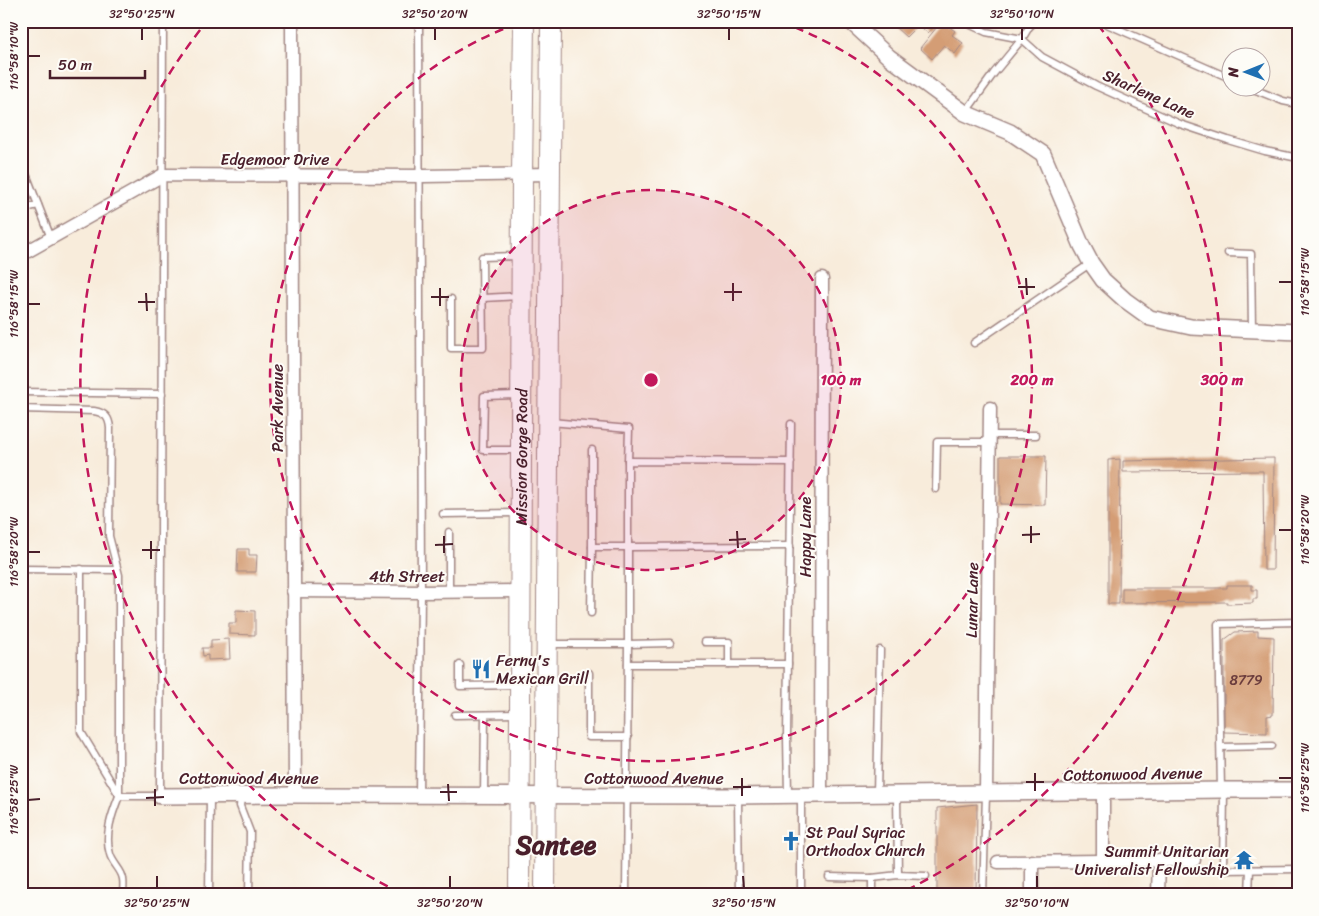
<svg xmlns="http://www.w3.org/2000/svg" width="1319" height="916" font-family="Sriracha,sans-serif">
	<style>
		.building { fill: #d49d75 }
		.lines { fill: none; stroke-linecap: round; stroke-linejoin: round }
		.service-casing { stroke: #a18683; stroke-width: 9 }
		.minor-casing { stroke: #a18683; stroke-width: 15 }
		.tertiary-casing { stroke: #a18683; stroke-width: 18 }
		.primary-casing { stroke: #a18683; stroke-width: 22 }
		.service { stroke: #fff; stroke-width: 6 }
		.minor { stroke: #fff; stroke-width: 12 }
		.tertiary { stroke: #fff; stroke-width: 15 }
		.primary { stroke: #fff; stroke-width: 20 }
		.ticks { fill: none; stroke: #4a1f2b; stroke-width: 2 }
		.ring { fill: none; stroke: #c2185b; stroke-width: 2.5; stroke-dasharray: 9 6 }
		.labels { text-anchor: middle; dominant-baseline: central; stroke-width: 4; stroke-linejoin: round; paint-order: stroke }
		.number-label { font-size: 14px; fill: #6c3e3e }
		.street-label { font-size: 16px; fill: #4a1f2b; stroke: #fdfcf7 }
		.poi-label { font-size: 16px; fill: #4a1f2b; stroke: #fdfcf7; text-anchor: start }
		.town-label { font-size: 26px; font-weight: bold; fill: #4a1f2b; stroke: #fdfcf7 }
		.centre { fill: #c2185b; stroke: #fdfcf7; stroke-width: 2.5 }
		.ring-label { font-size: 15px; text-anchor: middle; font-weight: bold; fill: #c2185b; stroke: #fdfcf7; stroke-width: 4; stroke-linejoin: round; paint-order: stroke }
		.neatline { fill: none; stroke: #4a1f2b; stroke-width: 2 }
		.ticks-label { font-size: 12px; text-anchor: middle; fill: #4a1f2b }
	</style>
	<rect width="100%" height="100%" fill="#fdfcf7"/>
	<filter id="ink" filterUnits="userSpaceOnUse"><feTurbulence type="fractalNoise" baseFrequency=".02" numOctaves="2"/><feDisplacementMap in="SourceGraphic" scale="10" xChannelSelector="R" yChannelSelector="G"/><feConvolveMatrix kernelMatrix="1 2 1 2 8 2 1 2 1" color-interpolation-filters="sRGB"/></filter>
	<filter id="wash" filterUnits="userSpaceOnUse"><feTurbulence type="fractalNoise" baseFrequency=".0096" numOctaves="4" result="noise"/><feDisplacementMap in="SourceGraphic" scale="20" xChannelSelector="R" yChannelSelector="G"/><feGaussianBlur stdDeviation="1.12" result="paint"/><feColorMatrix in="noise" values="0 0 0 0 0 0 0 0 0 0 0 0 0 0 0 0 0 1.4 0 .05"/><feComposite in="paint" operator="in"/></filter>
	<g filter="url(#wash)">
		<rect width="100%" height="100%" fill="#f8ecdb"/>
		<g id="blocks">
			<g class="building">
				<path d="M898,21H935L936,23L928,33L918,25L906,37L894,26Z"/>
				<path d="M941,22L947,27L948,26L955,31L952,35L963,43L955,54L944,45L932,59L920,48Z"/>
				<path d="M1000,456H1046L1045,505L1000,504Z"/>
				<path d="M1274,458L1273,570H1264L1263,471L1123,472V461Z"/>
				<path d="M1120,459L1119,604H1108V460Z"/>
				<path d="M238,549H249V555H257L256,572H237Z"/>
				<path d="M1227,585H1252V590H1257V599H1253V603L1227,604V602L1122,603V588H1227Z"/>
				<path d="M236,610L255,611V635L229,634V623H236Z"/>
				<path d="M1258,631V636L1274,637L1273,715L1267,716V733L1224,732V640L1235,632Z"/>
				<path d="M229,639L230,659L208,660V655L203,656L202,648H211V640Z"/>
				<path d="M977,804L976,895H937V808Z"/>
			</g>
		</g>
	</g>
	<g filter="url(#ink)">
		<use href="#blocks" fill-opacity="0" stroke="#a18683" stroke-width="1"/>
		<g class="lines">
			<defs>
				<g id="service">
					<path d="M419,21L421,592L419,795"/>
					<path d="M962,21L986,32L1022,39"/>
					<path d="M1100,21L1232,79"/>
					<path d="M1022,39L1042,57L1096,86L1180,124L1228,140L1265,151L1298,158"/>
					<path d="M1251,88L1283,101L1298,104"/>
					<path d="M965,113L994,73L1022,39L1029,27L1035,21"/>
					<path d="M21,176L26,174L51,238"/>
					<path d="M21,209L38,205"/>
					<path d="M1228,253L1251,254L1252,330"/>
					<path d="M483,298L519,296"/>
					<path d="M451,299V348H483L482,257L520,256"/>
					<path d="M974,343L1091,263"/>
					<path d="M21,392L162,394"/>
					<path d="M519,395L484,396L483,450H520"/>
					<path d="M21,409L94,411C105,413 109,417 110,428L109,536L119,575V796C112,814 104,835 110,854C112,863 122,870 123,879C124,884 123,890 123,895"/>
					<path d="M551,422L629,429L628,461"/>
					<path d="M990,435H1036"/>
					<path d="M592,450V547H628V461L791,462"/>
					<path d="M936,489L937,442H990"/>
					<path d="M443,514L519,513"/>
					<path d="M21,569L117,570"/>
					<path d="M81,569V732L119,795"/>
					<path d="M449,592V532"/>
					<path d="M591,613L592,547"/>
					<path d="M705,642H729V664"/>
					<path d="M670,643L628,644V547L790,546"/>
					<path d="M550,644H628L626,895"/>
					<path d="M628,664H788"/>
					<path d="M460,665V686L517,685"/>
					<path d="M589,673V737H628"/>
					<path d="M455,715L517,714"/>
					<path d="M1221,747L1272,746"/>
					<path d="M1221,790L1218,624L1298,622"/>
					<path d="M1224,791L1223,870L1298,869"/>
					<path d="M877,794L880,650"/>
					<path d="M484,795L485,715"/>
					<path d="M788,795L787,736L791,424"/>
					<path d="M897,795L898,875"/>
					<path d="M119,796H160C160,538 164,280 163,21"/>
					<path d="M241,796L240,806L250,832L249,895"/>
					<path d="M801,796V895"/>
					<path d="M738,797L739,895"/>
					<path d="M829,877L872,878L898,875L926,876"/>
					<path d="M209,895L210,796"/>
					<path d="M872,895V878"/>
					<path d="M983,895L986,794"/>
					<path d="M1249,895L1250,869"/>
				</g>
				<g id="minor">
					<path d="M292,21C294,279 292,537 295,795"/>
					<path d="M21,255L163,175L424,176L550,174"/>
					<path d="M293,591L421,592L521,591"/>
					<path d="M1103,792V861"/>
					<path d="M986,793L990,408"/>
					<path d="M821,795L822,279"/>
					<path d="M998,862L1194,860"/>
					<path d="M1032,895V861"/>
					<path d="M1158,895L1159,860"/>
				</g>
				<g id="tertiary">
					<path d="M850,21L889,57L965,113L1010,132L1043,154L1082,246L1091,263L1103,280L1125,300L1150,318L1191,327L1298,332"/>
					<path d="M160,796L295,795L738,796L1224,790H1298"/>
				</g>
				<g id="primary">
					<path id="s1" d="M519,895L520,714L522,174L524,21"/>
					<path d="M545,895L551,21"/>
				</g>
			</defs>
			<use href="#service" class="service-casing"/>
			<use href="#minor" class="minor-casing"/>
			<use href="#tertiary" class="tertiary-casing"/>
			<use href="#primary" class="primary-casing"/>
			<use href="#service" class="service"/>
			<use href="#minor" class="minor"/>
			<use href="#tertiary" class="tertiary"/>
			<use href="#primary" class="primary"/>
		</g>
	</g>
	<path class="ticks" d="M142,28V40M435,28V40M729,28V40M1022,28V40M28,56H40M1026,278L1027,295M1279,282H1292M733,283V301M1018,287H1035M440,288V306M724,292H742M146,293L147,311M431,297H449M138,302H155M28,304H40M1031,526V543M1279,530H1292M737,531L738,548M1022,535L1040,534M444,536V553M729,540L746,539M151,541V559M435,545L453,544M142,550H160M28,552H40M1035,773V791M742,778V796M1279,778H1292M1026,782H1044M448,784L449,801M733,787H751M155,789V806M440,792H457M146,798L164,797M28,800L40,799M157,876V888M450,876V888M743,876L744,888M1037,876V888"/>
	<circle cx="651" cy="380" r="190" fill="#c2185b" fill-opacity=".12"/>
	<g class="ring">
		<circle cx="651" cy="380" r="190"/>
		<path d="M781 22A381 381 0 1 1 521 22"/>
		<path d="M401 893A571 571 0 0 1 204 25M1098 25A571 571 0 0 1 901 893"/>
	</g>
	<defs>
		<symbol id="restaurant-bare" viewBox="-9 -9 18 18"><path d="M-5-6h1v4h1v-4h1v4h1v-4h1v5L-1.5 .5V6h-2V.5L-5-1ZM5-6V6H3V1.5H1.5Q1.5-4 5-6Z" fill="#1f6fb2" stroke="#fdfcf7" stroke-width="2.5" paint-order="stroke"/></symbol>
		<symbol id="church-bare" viewBox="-9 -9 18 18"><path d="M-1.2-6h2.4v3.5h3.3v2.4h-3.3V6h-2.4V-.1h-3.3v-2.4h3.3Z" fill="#1f6fb2" stroke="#fdfcf7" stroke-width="2.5" paint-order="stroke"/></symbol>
		<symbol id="temple-bare" viewBox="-9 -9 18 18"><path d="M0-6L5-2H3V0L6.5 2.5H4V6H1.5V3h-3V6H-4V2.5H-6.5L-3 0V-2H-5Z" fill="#1f6fb2" stroke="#fdfcf7" stroke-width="2.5" paint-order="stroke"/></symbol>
	</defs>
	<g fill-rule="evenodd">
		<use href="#restaurant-bare" x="467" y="655" width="28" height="28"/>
		<use href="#church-bare" x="777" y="827" width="28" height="28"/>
		<use href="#temple-bare" x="1230" y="846" width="28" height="28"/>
	</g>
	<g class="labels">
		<g class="number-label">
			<text x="1246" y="680">8779</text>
		</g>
		<g class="street-label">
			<text transform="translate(1149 94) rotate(24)">Sharlene Lane</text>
			<text x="275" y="159">Edgemoor Drive</text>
			<text transform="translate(277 408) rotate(-90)">Park Avenue</text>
			<text stroke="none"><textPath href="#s1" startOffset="438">Mission Gorge Road</textPath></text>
			<text transform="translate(805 537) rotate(-90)">Happy Lane</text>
			<text x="407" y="576">4th Street</text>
			<text transform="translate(972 600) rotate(-89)">Lunar Lane</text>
			<text transform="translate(1133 774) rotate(-1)">Cottonwood Avenue</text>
			<text x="249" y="778">Cottonwood Avenue</text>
			<text x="654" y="778">Cottonwood Avenue</text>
		</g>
		<g class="poi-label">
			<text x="496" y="660">Ferny's<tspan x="496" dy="18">Mexican Grill</tspan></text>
			<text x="806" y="832">St Paul Syriac<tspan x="806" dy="18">Orthodox Church</tspan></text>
			<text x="1229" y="851" text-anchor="end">Summit Unitarian<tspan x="1229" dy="18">Univeralist Fellowship</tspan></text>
		</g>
		<g class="town-label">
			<text x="556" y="845">Santee</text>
		</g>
	</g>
	<circle cx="651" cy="380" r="8" class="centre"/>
	<g class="ring-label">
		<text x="841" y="385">100 m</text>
		<text x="1032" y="385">200 m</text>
		<text x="1222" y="385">300 m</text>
	</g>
	<rect width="1319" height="916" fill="none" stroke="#fdfcf7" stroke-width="55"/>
	<g transform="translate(1246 72) rotate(269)"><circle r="24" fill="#fdfcf7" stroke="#b5a4a5"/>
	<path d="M0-4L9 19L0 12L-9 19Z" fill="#1f6fb2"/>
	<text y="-8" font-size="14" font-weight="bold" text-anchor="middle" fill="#4a1f2b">N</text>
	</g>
	<path d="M50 70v8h95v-8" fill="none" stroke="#4a1f2b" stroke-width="2.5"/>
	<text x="58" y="70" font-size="15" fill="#4a1f2b" stroke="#fdfcf7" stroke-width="4" paint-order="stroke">50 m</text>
	<rect x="28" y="28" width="1264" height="860" class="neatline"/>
	<g class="ticks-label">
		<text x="142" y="18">32°50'25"N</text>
		<text x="435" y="18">32°50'20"N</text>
		<text x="729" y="18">32°50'15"N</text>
		<text x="1022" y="18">32°50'10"N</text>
		<text transform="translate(14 56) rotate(-90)" y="4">116°58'10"W</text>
		<text transform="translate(1305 282) rotate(-90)" y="4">116°58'15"W</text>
		<text transform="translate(14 304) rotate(-90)" y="4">116°58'15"W</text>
		<text transform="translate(1305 530) rotate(-90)" y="4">116°58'20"W</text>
		<text transform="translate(14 552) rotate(-90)" y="4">116°58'20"W</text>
		<text transform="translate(1305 778) rotate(-90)" y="4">116°58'25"W</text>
		<text transform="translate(14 800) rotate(-90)" y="4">116°58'25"W</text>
		<text x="157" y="907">32°50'25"N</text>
		<text x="450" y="907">32°50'20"N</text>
		<text x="744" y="907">32°50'15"N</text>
		<text x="1037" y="907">32°50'10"N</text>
	</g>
</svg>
